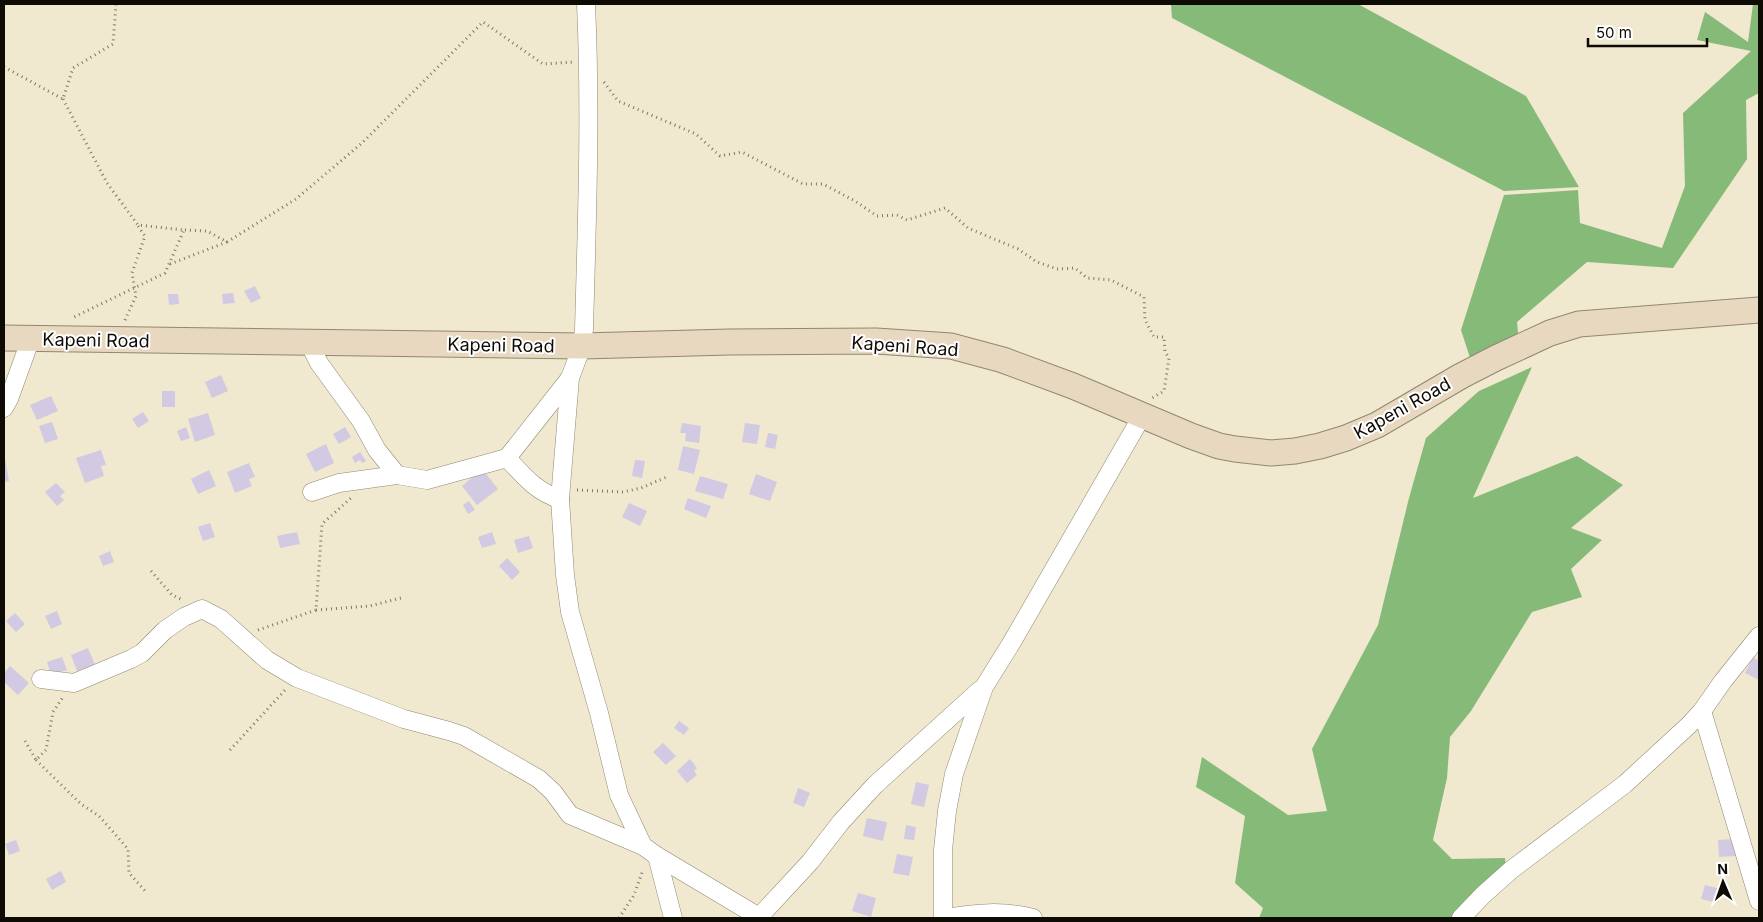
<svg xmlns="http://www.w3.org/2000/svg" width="1763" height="922" font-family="Inter,sans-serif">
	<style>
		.forest { fill: #86ba78 }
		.building { fill: #d1cae2 }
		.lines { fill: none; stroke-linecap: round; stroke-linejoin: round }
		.street-casing { stroke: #8f8870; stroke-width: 19 }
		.secondary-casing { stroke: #8f8870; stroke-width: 27 }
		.path { stroke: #7d7868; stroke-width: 3; stroke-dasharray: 1 4; stroke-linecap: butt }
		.street { stroke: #fff; stroke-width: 18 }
		.secondary { stroke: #e8d8bf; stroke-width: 25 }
		.labels { text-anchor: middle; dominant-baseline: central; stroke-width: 4; stroke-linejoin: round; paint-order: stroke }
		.street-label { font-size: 18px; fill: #0e0b04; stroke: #fff }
	</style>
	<rect width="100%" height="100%" fill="#f0e8cf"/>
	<g class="forest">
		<path d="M1171,4H1358L1526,96L1579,187L1504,191L1172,18Z"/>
		<path d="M1753,4H1759V93L1746,100L1747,159L1673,268L1587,262L1517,322L1520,353L1474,370L1461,330L1504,195L1578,190L1580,223L1662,248L1685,186L1683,113L1751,51L1697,40L1705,12L1748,42Z"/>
		<path d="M1532,367L1473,498L1577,456L1623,485L1571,528L1602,540L1571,569L1582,597L1532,612L1471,711L1450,737L1447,778L1433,840L1452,859L1505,858L1506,870L1463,918H1259L1263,908L1235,883L1245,816L1196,787L1202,757L1288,815L1327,811L1312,749L1378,625L1409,498L1426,438L1479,391Z"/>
	</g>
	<g class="building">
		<path d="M255,286L261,298L251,303L244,291Z"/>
		<path d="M233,293L235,303L223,304L222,294Z"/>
		<path d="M168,294H178L179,304L169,305Z"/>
		<path d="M221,375L228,391L212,398L205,382Z"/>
		<rect x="162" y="391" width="13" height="16"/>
		<path d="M51,396L58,411L37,420L30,405Z"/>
		<path d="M143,412L149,421L138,428L132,419Z"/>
		<path d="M208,413L215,435L195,442L188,419Z"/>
		<path d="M52,422L58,439L45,443L39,426Z"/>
		<path d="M682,423L701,426L699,443L685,441L686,433H680Z"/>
		<path d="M745,423L760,425L757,444L742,442Z"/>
		<path d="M186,427L190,438L181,441L177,431Z"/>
		<path d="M345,427L351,437L339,444L333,434Z"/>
		<path d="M768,433L778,435L775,449L765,447Z"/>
		<path d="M326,444L334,463L315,472L306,454Z"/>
		<path d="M683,446L700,450L694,474L678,470Z"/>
		<path d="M101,450L106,465L101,466L104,476L85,483L76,458Z"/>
		<path d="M360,452L366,461L362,463L360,460L355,463L352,457Z"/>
		<path d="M4,453L9,481L4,482Z"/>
		<path d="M635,460L645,461L642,478L632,476Z"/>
		<path d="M249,463L255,477L249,479L252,486L235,493L227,472Z"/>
		<path d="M482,469L498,489L477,505L462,486Z"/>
		<path d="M209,470L216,486L198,494L191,479Z"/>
		<path d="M756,474L777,482L770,501L749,494Z"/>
		<path d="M700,476L728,484L723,499L695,491Z"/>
		<path d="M56,483L65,492L60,496L64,500L57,506L45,492Z"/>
		<path d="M688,498L711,506L706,518L684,509Z"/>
		<path d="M469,501L475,510L468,514L463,505Z"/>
		<path d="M629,503L647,511L640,526L622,517Z"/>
		<path d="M210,523L215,537L203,541L198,527Z"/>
		<path d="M297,532L300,544L280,548L277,536Z"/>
		<path d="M492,532L496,544L482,548L478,537Z"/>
		<path d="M529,536L533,548L518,553L514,540Z"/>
		<path d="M110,551L114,562L103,566L99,556Z"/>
		<path d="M507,558L520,572L512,580L499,566Z"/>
		<path d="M57,611L62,624L51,629L45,616Z"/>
		<path d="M15,613L25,624L16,632L6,621Z"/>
		<path d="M88,648L95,665L77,671L71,655Z"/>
		<path d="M62,657L67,670L51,675L47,662Z"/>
		<path d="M1753,657L1759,661L1758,671H1759V680L1745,673Z"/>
		<path d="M10,666L29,683L18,695L4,682V673Z"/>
		<path d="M679,721L689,728L684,735L674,728Z"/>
		<path d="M663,743L676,756L666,765L653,752Z"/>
		<path d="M690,759L697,768L694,771L697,775L687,783L677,771Z"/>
		<path d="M916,782L929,785L924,807L911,804Z"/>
		<path d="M798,788L810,793L804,807L793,803Z"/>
		<path d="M867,818L887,822L883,841L863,836Z"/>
		<path d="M906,825L916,827L914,840L904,839Z"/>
		<path d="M1735,839L1736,856L1719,857L1718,840Z"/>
		<path d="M16,840L20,851L9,855L5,844Z"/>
		<path d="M897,854L913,857L909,876L893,873Z"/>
		<path d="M61,871L66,882L52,890L46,879Z"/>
		<path d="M1705,885L1721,889L1718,903L1701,899Z"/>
		<path d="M858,893L876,898L871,917L852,911Z"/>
	</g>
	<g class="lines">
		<defs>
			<g id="street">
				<path d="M586,4C591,112 587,220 584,329L582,346L570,378L560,499L565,575L570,612L599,713L619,795L643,846L657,856L673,918"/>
				<path d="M308,341L319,363L361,421L377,450L397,475"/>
				<path d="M4,408L9,399L31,338"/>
				<path d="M507,458C523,475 536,492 560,499"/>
				<path d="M312,492L339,483L397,475L427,480L507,458L570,378"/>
				<path d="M41,679L74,683L131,659L142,653L165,630L184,617L202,609L221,619L267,660L297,678L404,719L449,731L464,736L539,779L553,792L570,815L643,846"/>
				<path d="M1702,711L1759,901"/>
				<path d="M657,856L759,917L810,862L841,822L875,785L980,690"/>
				<path d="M943,918V850L947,811L954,774L984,687L1012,642L1142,416"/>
				<path d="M945,918C975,913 1003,910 1033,918"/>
				<path d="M1461,918L1483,895L1511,870L1625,784L1689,725L1702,711L1723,681L1759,636"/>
			</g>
			<path id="secondary" d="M4,338L582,346L730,342L876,341L951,346L1003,360L1073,386L1191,436L1219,446L1235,449L1271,453L1295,451L1320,446L1346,438L1377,425L1461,376L1496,358L1550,333L1579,324L1759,310"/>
		</defs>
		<use href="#street" class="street-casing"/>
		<use href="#secondary" class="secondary-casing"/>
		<g class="path">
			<path d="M4,67L63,99L73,68L113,44L116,4"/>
			<path d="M604,82L618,101L696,134L720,156L742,152L803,184H823L855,201L877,216L897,215L907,220L945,208L968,228L1018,249L1037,262L1057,269L1075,268L1087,278L1111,280L1144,297L1145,320L1154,337H1164L1165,352L1169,358L1164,391L1152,398"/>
			<path d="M63,99L107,183L138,225L184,230L165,273L72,318"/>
			<path d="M227,242L296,199L362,143L483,22L543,64L574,62"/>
			<path d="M170,264L227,242L207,231L184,230"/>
			<path d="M125,320L136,296L132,273L145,236L138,226"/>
			<path d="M577,490L623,492L641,488L669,476"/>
			<path d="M151,571L172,595L183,600"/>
			<path d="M316,610L370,606L401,598"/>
			<path d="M258,630L316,610L322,524L351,498"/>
			<path d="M25,741L36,760L46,750L53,712L63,697"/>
			<path d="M230,750L286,689"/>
			<path d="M36,760L81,804L99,816L128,849L129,873L147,893"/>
			<path d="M619,918L634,895L643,870"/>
		</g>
		<use href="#street" class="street"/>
		<use href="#secondary" class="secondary"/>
	</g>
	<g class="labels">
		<g class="street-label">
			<text transform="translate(96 340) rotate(1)">Kapeni Road</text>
			<text transform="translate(501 345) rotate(1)">Kapeni Road</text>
			<text transform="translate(905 346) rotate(4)">Kapeni Road</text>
			<text transform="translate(1402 408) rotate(-29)">Kapeni Road</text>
		</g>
	</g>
	<rect width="1763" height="922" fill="none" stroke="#0e0b04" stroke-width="10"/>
	<g transform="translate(1723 882) rotate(358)" stroke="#ffffff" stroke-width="4" paint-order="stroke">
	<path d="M0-4L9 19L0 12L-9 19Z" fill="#0e0b04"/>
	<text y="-8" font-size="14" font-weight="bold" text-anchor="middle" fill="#0e0b04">N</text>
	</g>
	<path d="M1588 38v8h119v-8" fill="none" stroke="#0e0b04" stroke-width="2.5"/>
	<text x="1596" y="38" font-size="15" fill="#0e0b04" stroke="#ffffff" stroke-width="4" paint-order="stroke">50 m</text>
</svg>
